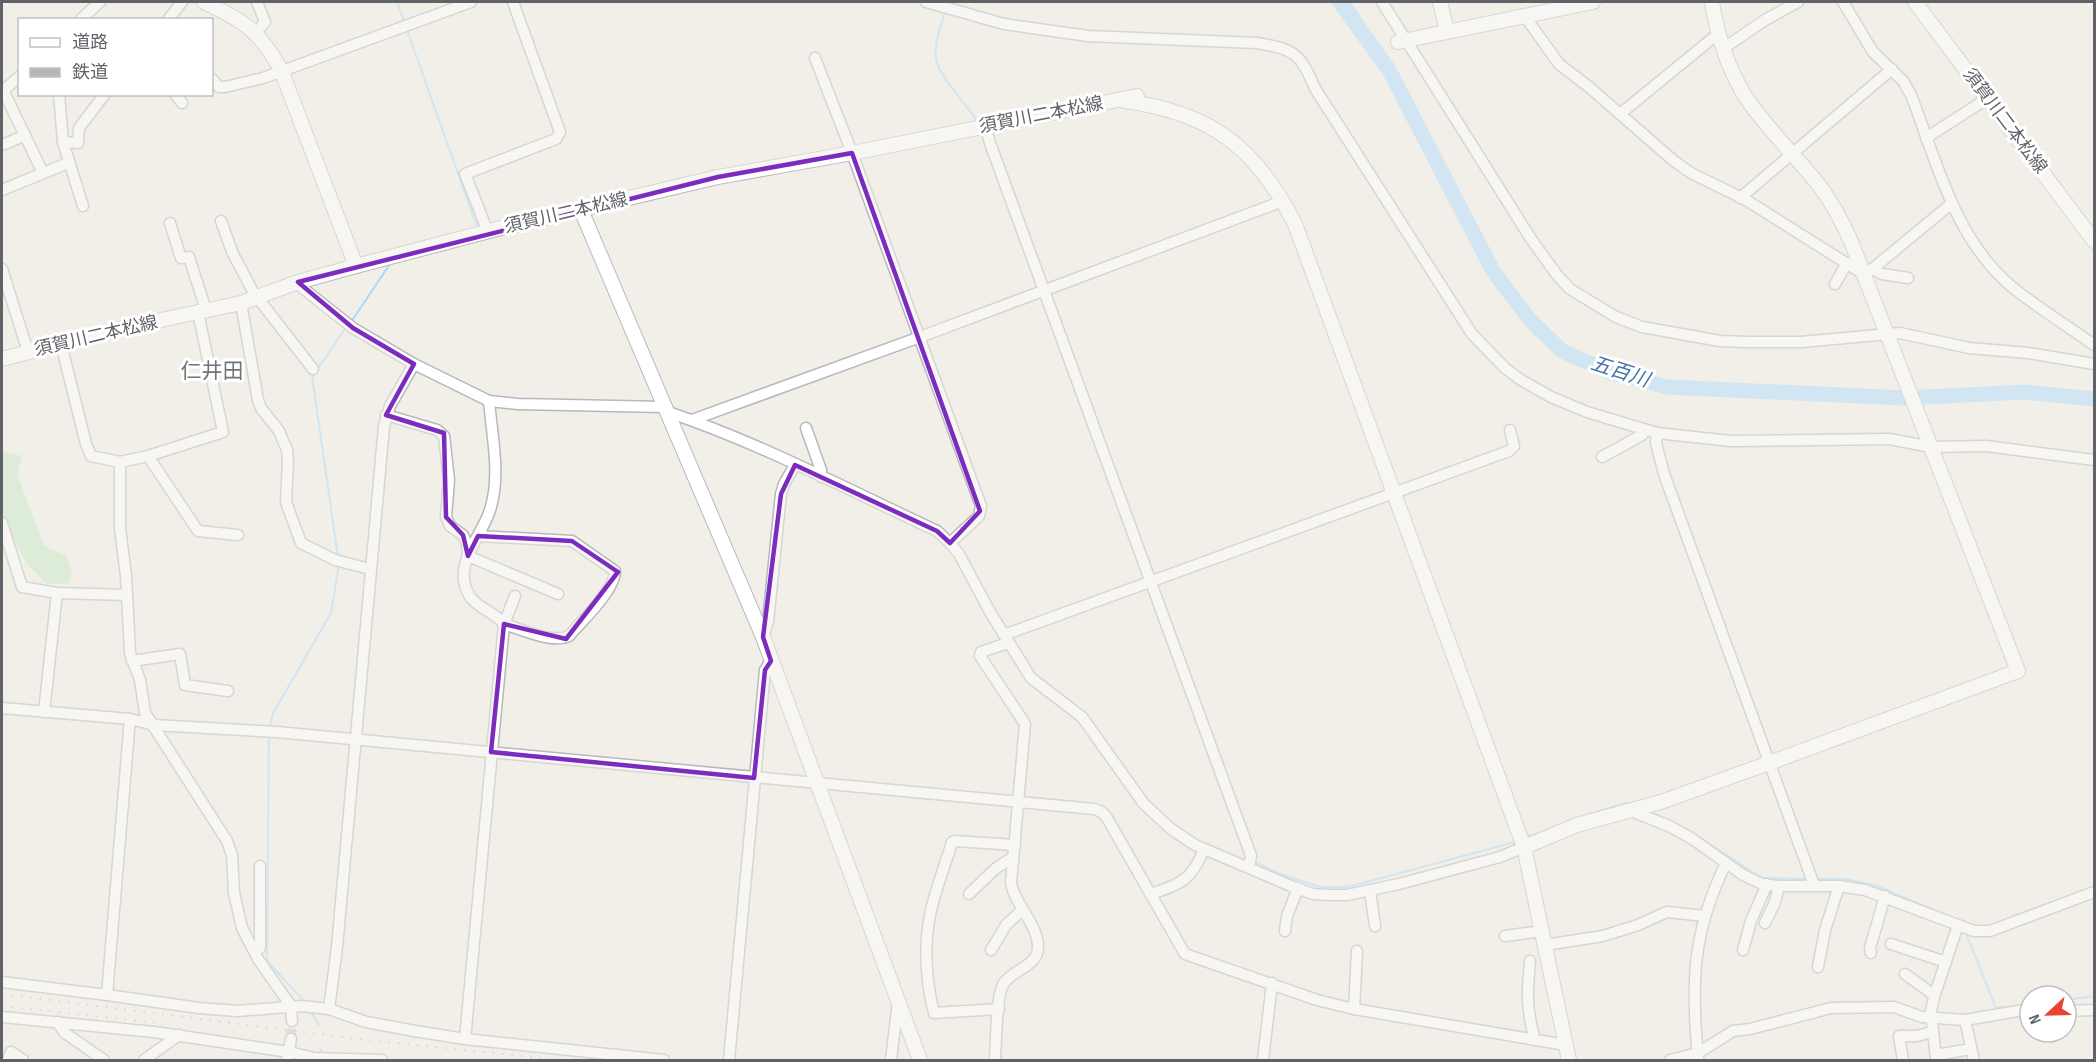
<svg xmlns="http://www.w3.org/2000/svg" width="2096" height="1062" font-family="'Sofia Sans Condensed','Noto Sans JP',sans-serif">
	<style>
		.green { fill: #c5e8c5 }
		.water { fill: #aadaff }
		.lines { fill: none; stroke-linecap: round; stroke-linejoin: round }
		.stream { stroke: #aadaff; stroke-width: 2 }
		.river { stroke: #aadaff; stroke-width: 15 }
		.street-tunnel { stroke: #ccccc8; stroke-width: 10; stroke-dasharray: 10 5; stroke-linecap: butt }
		.street-casing { stroke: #b5b8bc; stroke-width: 13 }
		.secondary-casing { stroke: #b6babf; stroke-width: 16 }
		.street { stroke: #fff; stroke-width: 10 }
		.secondary { stroke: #fff; stroke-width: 14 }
		.rail { stroke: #b6b7b8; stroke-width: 2; stroke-dasharray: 1.5 8; stroke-linecap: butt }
		.marked { fill: none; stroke: #7b2cbf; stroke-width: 4.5; stroke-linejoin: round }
		.labels { text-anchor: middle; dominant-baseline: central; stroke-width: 6; stroke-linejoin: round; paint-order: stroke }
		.street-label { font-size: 18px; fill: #5f6368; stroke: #fff }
		.water-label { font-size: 20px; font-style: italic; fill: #4174aa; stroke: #fff }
		.quarter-label { font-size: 21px; fill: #70757a; stroke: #fff }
	</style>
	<rect width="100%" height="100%" fill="#f1efe8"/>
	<path class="green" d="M2,452L22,456L17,474L44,546L66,555L72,573L68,584H47L26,563L2,514Z"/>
	<path class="water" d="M1330,2H1351L1377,41L1362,45Z"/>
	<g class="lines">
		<g class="stream">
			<path d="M397,2L404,21"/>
			<path d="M945,12C941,26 934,42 936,58C937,75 969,106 979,124"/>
			<path d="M407,30L477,227"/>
			<path d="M351,322L390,264"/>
			<path d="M318,368L347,326"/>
			<path d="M315,373L312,376L338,557"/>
			<path d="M269,729L273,713L331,613L339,565"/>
			<path d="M269,734L267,961L305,1002"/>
			<path d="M1655,814L1665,819"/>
			<path d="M1583,816L1626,803H1633"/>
			<path d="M1524,834L1532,836L1547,830"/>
			<path d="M1694,834L1762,878L1807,879"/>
			<path d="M1253,861L1283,875L1320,887H1348L1515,842L1514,838"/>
			<path d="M1817,879H1846L1877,886L1960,921"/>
			<path d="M1965,931L1996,1008L2018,1006"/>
			<path d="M2066,1000L2094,996"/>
			<path d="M311,1012L319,1025"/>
			<path d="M320,1048L322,1055"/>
		</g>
		<path class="river" d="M1340,2L1389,70L1493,271L1530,320L1562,351L1611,373L1667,387L1905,398L2025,392L2094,399"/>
		<path class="street-tunnel" d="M291,1039L292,1021"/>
		<defs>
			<g id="street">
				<path d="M926,2L1004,24L1088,36L1257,43C1297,50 1299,53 1316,90L1472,334L1505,368L1521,380L1551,397L1587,412L1657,433L1731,441L1889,439L1931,447L1986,446L2094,460"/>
				<path d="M1382,2L1531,239L1557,275L1570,289L1616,317L1642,327L1720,341L1747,342H1801L1900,333L1969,348L2028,353L2094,364"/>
				<path d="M1843,2L1873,52L1903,81L1911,95C1937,162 1954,238 2012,287C2038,308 2068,326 2094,345"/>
				<path d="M1524,15L1559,64L1589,87L1674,161L1691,173L1746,200L1865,275L1951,204"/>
				<path d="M80,20L100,2"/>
				<path d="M168,20L182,2"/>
				<path d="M256,32L265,22L257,2"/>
				<path d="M1724,48L1765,20L1798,2"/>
				<path d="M815,58L852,153L981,506L979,516L950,543"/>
				<path d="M212,79L219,87H225L263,78L471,2"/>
				<path d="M3,90L43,173"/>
				<path d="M2,92L20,76"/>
				<path d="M59,94L63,142L83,206"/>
				<path d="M175,94L182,103"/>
				<path d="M1620,114L1719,33"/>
				<path d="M985,125L990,143L1246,842L1251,856L1249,867"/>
				<path d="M1926,138L1988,98"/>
				<path d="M63,142L78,143L79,128L105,94"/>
				<path d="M5,144L25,135"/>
				<path d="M2,190L68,163"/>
				<path d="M1740,198L1892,69"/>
				<path d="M221,221L233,254L256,297"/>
				<path d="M170,223L181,258L189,257L206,310"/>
				<path d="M488,232L465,174L556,139L560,132L513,2"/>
				<path d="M2,269L28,352"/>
				<path d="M1872,269L1882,274L1908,278"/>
				<path d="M298,282L300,286L353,328L414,364L489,401L518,404L664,407"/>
				<path d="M1835,284L1847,263"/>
				<path d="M257,297L313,369"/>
				<path d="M241,303L258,400L261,408L279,431L287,450L288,461L286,502L301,543L335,560L370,569"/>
				<path d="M61,344L86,444L91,456L120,462V528L126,576L130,653L140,680L145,713L227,841L232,855L234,893L242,928L258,959L291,1006L292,1021"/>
				<path d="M665,411C758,442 849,490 937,531L950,543L959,554L990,612L1031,678L1082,717L1144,804L1171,829L1195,845L1291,886L1313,894L1330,895H1347L1399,884L1500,857L1524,847"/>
				<path d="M386,415L437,430L444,436L449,480L446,517L450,526L463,535L467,544L468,556L558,594"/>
				<path d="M692,420L920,337L1283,201"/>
				<path d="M806,428L821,470V477"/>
				<path d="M1657,433L1656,443L1664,474L1814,885"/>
				<path d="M148,456L223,432L198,312"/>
				<path d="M1602,457L1642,435L1646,430"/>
				<path d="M120,462L148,456L198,531L238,535"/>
				<path d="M2,523L22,587L57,593"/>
				<path d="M478,536L572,541L615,571C615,590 582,621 569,636C553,644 520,629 504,624L515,596"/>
				<path d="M1004,635L1509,451L1514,446L1510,430"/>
				<path d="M763,637L768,622L781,494L784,484L795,465"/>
				<path d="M132,661L180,654L185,685L228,691"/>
				<path d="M2,708L130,719L154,725L277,732L1094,809L1102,812L1107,818L1185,954L1317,1000L1354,1009L1566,1045"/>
				<path d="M44,712L57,593L127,595"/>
				<path d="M1631,811L1669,826L1691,838L1743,875L1762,884L1777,886H1839L1865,890L1974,931H1990L2094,892"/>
				<path d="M1370,891L1375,926"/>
				<path d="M969,894L995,869L1013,857"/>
				<path d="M1150,894C1180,885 1192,880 1204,849"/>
				<path d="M1765,923L1775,902L1779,886"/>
				<path d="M1285,931L1287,916L1298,888"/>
				<path d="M1505,936L1542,931"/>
				<path d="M1891,944L1946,962"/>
				<path d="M1545,945L1603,936L1638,925L1667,912L1705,916"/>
				<path d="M991,950L1006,925L1022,910"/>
				<path d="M1743,950L1751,921L1767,884"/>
				<path d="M254,951L260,948V866"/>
				<path d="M1871,953L1870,948L1885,896"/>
				<path d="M1530,961C1527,993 1526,1008 1535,1040"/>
				<path d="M1818,967L1825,930L1839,886"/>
				<path d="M1905,974L1934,995"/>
				<path d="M2,982L107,995L199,1008L237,1011L301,1006L329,1009L366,1022L415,1031L465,1039L664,1060"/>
				<path d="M107,995L130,719"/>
				<path d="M329,1009L337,947L384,426L390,406L414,364"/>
				<path d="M999,1009L934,1013C926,982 924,947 930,915C935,890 945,866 952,842L955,841L1015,845"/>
				<path d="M1354,1009L1357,951"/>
				<path d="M2066,1011L2094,1010"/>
				<path d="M2,1017L154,1032L289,1052L314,1058L382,1060"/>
				<path d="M1965,1020L2030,1009"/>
				<path d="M57,1022L65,1033L104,1060"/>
				<path d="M465,1039L504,624C493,610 474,608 467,591C454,562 482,536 490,510C501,476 492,436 489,401"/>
				<path d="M1936,1055L1971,1049"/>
				<path d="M1698,1058C1691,983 1692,933 1726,863"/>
				<path d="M8,1060L11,1052L23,1060"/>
				<path d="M144,1060L179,1035"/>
				<path d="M287,1060L291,1039"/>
				<path d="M729,1060L765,670L771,661"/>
				<path d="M891,1060L898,1001"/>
				<path d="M995,1060C996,1044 996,994 1004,983C1014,969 1038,966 1038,947C1038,924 1015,906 1011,883L1025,724L980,656L981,652L1008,643"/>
				<path d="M1263,1060L1272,983"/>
				<path d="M1670,1060L1698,1053L1733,1031L1750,1029L1831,1008L1894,1007L1922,1017L1965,1020L1974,1060"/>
				<path d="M1903,1060L1899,1036H1917L1932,1032"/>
				<path d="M1936,1060L1931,1011L1934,997L1958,925"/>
			</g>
			<g id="secondary">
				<path d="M204,2C244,21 259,30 281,70L356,266"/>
				<path d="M1440,2L1447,31"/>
				<path d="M1915,2L2094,241"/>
				<path d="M1398,42L1593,2"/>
				<path d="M1124,101C1210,112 1256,147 1295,224L1524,847L1569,1060"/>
				<path d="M581,210L763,637L920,1060"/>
				<path d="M2,359L123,328L241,303L298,282L356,266L497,229L718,177L852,153L1137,96"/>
				<path d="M1524,847L1577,825L1661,802L1769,763L2018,671L1852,244C1843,223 1833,203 1818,184C1795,155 1766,128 1745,96C1728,68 1717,34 1712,2"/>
			</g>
		</defs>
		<use href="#street" class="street-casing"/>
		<use href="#secondary" class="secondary-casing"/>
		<use href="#street" class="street"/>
		<use href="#secondary" class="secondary"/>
		<g class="rail">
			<path d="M2,994L367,1040L561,1060"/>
			<path d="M2,1006L158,1023"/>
		</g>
	</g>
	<path d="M0 0H2096V1062H0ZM852,153L980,511L950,543L937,531L795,465L781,494L763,637L771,661L765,670L754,778L491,752L504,624L566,639L618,572L572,541L478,536L468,556L463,535L446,517L444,433L386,415L414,364L353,328L298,282L718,177Z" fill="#f1efe8" fill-opacity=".55" fill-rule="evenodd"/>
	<path class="marked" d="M852,153L980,511L950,543L937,531L795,465L781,494L763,637L771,661L765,670L754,778L491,752L504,624L566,639L618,572L572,541L478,536L468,556L463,535L446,517L444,433L386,415L414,364L353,328L298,282L718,177Z"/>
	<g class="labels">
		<g class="street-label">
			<text transform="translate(1041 115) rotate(-11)">須賀川二本松線</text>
			<text transform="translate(2005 121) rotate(53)">須賀川二本松線</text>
			<text transform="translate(566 213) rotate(-13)">須賀川二本松線</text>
			<text transform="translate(96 336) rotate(-13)">須賀川二本松線</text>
		</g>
		<g class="water-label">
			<text transform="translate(1620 372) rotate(18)">五百川</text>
		</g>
		<g class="quarter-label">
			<text x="212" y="371">仁井田</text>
		</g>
	</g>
	<rect width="2096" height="1062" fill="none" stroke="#5f6368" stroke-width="6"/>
	<rect x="18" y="18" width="195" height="78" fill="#ffffff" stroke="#bfc1c3" stroke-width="1.5"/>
	<rect x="30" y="38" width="30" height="9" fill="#ffffff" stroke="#bfc1c3" stroke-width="1.5"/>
	<text x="72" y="48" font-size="18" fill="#5f6368">道路</text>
	<rect x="30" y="68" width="30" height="9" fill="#b6b7b8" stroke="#bfc1c3" stroke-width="1.5"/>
	<text x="72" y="78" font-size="18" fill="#5f6368">鉄道</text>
	<g transform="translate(2048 1014) rotate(248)"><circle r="28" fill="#ffffff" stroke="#bfc1c3" stroke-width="1.5"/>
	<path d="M0-4.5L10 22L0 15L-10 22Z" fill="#ea4335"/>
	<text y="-9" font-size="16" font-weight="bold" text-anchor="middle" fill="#5f6368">N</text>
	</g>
</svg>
